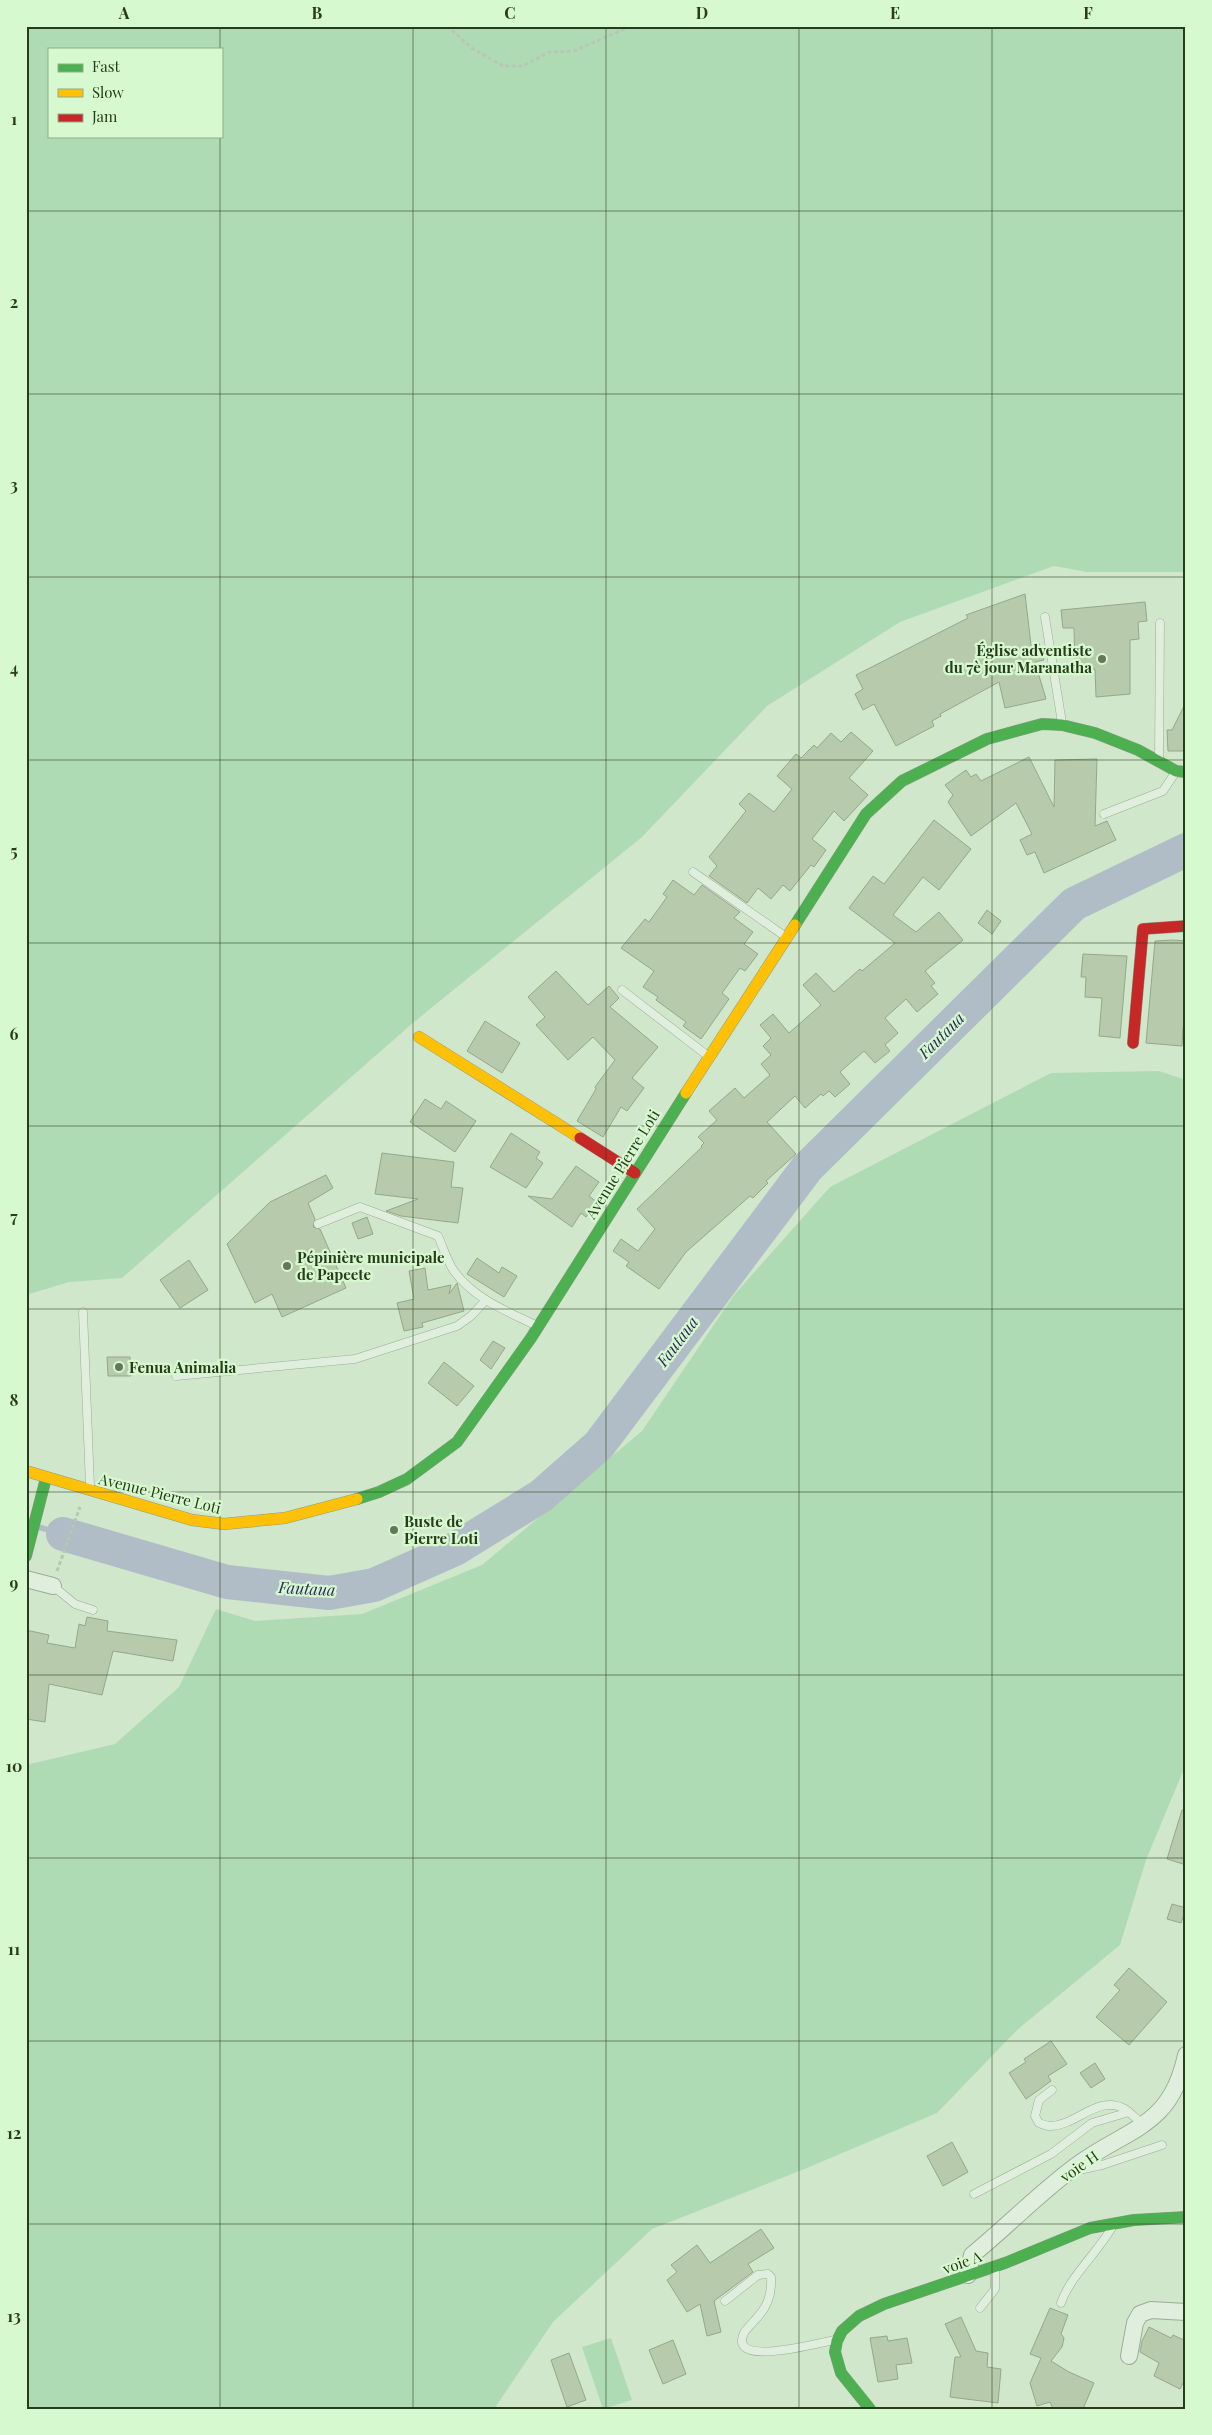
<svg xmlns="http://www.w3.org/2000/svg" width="1212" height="2435" font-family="'Playfair Display',serif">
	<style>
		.green { fill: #aedbb4; fill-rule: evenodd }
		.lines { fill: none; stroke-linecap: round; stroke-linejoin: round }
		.stream { stroke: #b0bcc6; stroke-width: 5.5 }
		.river { stroke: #b0bcc6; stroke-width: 34 }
		.building { fill: #b7cbac; stroke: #95a78a }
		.lane-casing { stroke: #9bac95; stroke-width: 9 }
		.street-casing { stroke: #9bac95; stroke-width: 18 }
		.fast-casing { stroke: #8b9c85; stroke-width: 12 }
		.slow-casing { stroke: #8b9c85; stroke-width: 12 }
		.jam-casing { stroke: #8b9c85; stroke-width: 12 }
		.path { stroke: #b8c7b4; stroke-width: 3; stroke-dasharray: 4 2.5; stroke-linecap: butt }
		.lane { stroke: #e0eede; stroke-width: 8 }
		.street { stroke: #e0eede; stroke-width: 16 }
		.fast { stroke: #4caf50; stroke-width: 11 }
		.slow { stroke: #ffc107; stroke-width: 11 }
		.jam { stroke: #c62828; stroke-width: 11 }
		.grid { fill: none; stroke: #283c1b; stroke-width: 1; stroke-opacity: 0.55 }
		.poi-dot { fill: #637859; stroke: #d7f9d0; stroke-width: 2 }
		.labels { text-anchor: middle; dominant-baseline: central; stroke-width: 4.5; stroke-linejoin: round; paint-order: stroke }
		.poi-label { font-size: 15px; font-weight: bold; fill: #283c1b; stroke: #d7f9d0; text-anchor: start }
		.street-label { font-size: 15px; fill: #283c1b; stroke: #d7f9d0 }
		.water-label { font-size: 16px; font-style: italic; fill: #2c295d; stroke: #d7f9d0 }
		.neatline { fill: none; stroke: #283c1b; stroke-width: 2 }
		.grid-label { font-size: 16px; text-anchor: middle; font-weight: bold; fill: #283c1b }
	</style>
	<rect width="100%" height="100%" fill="#d0e7cb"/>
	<g class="green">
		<path d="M26,26H1186V572H1087L1054,566L900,622L767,706L642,837L414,1022L122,1278L69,1282L26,1295ZM49,49H221V136H49Z"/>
		<path d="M1159,1071L1186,1080V1764L1146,1860L1120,1945L1017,2030L937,2113L802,2170L652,2229L553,2322L494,2409H26V1765L115,1744L179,1687L216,1609L255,1621L362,1614L482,1565L642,1431L734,1295L830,1187L1051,1073Z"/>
		<path d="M611,2338L632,2400L603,2409L582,2347Z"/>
	</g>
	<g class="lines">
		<path class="stream" d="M38,1527L63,1534"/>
		<path class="river" d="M63,1534L227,1582L329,1593L374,1585L455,1549L541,1496L599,1445L807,1168L1074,904L1186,850"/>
	</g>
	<g class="building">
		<path d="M1025,594L1031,645L1039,643L1044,660L1035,662L1046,699L1005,708L999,682L940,714L941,716L932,721L934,726L896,746L874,704L863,710L855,694L863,689L856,675L968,618L966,615Z"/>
		<path d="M1145,602L1147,621L1138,622L1139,639L1130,640V694L1096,697L1095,669L1075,668L1074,628H1063L1061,610Z"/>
		<path d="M1186,702V751H1168L1167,730H1172Z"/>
		<path d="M851,732L873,751L849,778L868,795L844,821L834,811L812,839L826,850L814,867L811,865L790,891L783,885L771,899L758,888L747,903L709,876L717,866L709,857L746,811L739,804L749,793L774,812L792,789L777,776L796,754L801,758L814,745L817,748L831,733L841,742Z"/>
		<path d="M1029,757L1054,807L1055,760L1097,759L1095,826L1107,821L1116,840L1044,873L1035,852L1027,855L1020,840L1032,834L1016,803L971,836L948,802L953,795L945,785L966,770L971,777L976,774L981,781Z"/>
		<path d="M934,820L971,849L939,890L923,877L893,915L916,932L939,912L963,940L925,971L935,983L931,986L938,994L917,1012L906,999L885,1018L898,1033L885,1045L890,1051L875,1063L864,1051L840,1072L850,1084L835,1097L829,1091L823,1096L821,1094L805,1108L795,1096L767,1122L796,1154L766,1181L768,1183L753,1198L750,1196L686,1252L659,1289L626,1266L629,1262L613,1251L621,1239L638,1251L655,1229L637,1209L702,1147L701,1146L704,1143L698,1137L717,1120L709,1111L735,1088L744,1098L770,1075L761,1064L771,1055L763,1046L771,1038L760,1025L773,1014L789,1033L821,1005L803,985L816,973L834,992L860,969L862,971L895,943L849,908L873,876L884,884Z"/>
		<path d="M673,880L694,895L702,885L740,912L734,918L753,932L744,944L758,954L745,971L740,968L722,993L729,999L701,1039L683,1026L686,1022L656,1000L658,997L643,987L654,971L621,948L645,919L649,922L667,897L663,894Z"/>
		<path d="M987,910L1001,921L992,934L978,923Z"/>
		<path d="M1173,940L1186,941V1028H1183L1182,1046L1146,1043L1155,941Z"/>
		<path d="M1083,954L1127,956L1120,1038L1099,1036L1102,998L1085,997L1086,977H1081Z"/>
		<path d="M556,971L588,1005L609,986L619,998L610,1007L658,1047L632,1078L644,1088L627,1111L621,1107L603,1137L577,1121L596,1089L595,1087L615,1060L593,1037L568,1060L536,1025L545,1017L528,997Z"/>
		<path d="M485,1021L520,1043L502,1073L467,1051Z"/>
		<path d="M425,1099L441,1109L446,1101L476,1121L455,1152L410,1122Z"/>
		<path d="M511,1133L540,1152L536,1158L543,1163L526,1188L490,1167Z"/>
		<path d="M382,1153L454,1162L451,1187L463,1188L458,1223L401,1216L386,1211L418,1199L375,1194Z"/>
		<path d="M576,1166L599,1182L589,1196L597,1202L586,1217L581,1213L572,1227L528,1196L552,1199Z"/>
		<path d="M326,1175L333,1188L308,1203L315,1219L313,1227L320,1229L346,1288L282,1317L272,1294L255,1303L227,1244L270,1202Z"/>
		<path d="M367,1217L373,1234L358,1239L352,1223Z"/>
		<path d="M477,1258L499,1273L502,1267L517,1276L504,1297L467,1274Z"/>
		<path d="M189,1260L208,1290L180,1308L160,1280Z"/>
		<path d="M425,1268L428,1290L451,1285L449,1294L457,1283L464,1311L422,1323L423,1327L404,1331L397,1303L414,1299L409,1271Z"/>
		<path d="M493,1341L505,1348L491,1369L480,1360Z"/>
		<path d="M107,1357H130L131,1376H108Z"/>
		<path d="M444,1362L474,1386L457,1406L428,1383Z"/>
		<path d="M87,1617L108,1621L107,1631L177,1640L173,1661L113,1651L102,1695L49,1684L45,1722L26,1719V1630L49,1635L47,1643L75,1648L79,1624L85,1626Z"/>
		<path d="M1182,1810L1186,1811V1865L1167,1859Z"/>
		<path d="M1172,1904L1186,1908L1181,1923L1167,1919Z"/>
		<path d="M1129,1968L1167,2002L1129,2045L1096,2017L1120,1990L1114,1985Z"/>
		<path d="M1051,2041L1067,2064L1048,2076L1051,2081L1026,2099L1009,2073L1026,2062L1024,2059Z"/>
		<path d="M1095,2063L1105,2079L1091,2088L1080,2073Z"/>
		<path d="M952,2142L968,2172L943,2186L927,2156Z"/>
		<path d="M761,2229L774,2248L748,2264L753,2272L714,2301L721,2332L707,2336L700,2304L687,2312L667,2280L677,2272L671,2265L697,2245L710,2263Z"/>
		<path d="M1050,2308L1068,2315L1061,2334L1064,2338L1062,2347L1051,2361L1069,2372L1094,2383L1083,2409H1053L1050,2402L1037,2406L1030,2383L1041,2358L1030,2354Z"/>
		<path d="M961,2317L976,2351L988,2353L987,2367L1001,2369L998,2403L950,2397L955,2357H961L945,2324Z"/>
		<path d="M1149,2327L1171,2338L1173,2335L1186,2341V2377L1180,2389L1154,2376L1159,2363L1140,2352L1142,2341Z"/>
		<path d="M887,2336L888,2341L907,2338L912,2363L896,2365L898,2379L878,2382L870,2338Z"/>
		<path d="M673,2340L686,2374L663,2384L649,2350Z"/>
		<path d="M569,2353L586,2400L567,2407L551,2360Z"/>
	</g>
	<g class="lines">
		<defs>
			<g id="lane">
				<path d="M1045,617L1062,723"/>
				<path d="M1159,758L1160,623"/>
				<path d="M1104,814L1163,791L1175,773"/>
				<path d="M693,872L786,937"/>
				<path d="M622,990L708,1056"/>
				<path d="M318,1224L360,1207L438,1236C443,1247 447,1261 454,1271C474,1299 507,1311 537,1326"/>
				<path d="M83,1312L90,1486"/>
				<path d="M176,1376L355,1359L457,1326L471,1316L486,1300"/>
				<path d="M53,1586L75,1604L93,1610"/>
				<path d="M1052,2090L1039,2100L1035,2116L1039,2123C1042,2124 1047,2126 1050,2126C1076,2126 1098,2094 1125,2109C1131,2113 1137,2120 1143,2124"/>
				<path d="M1079,2170L1102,2165L1162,2145"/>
				<path d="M974,2194L1051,2154L1092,2123L1129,2112"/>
				<path d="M725,2301L758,2275L768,2274L771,2277C772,2296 767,2308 754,2321C751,2325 746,2329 744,2333C727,2369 822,2342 835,2340"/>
				<path d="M1061,2303C1070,2277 1096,2254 1111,2229"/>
				<path d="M980,2308L995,2289V2268"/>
			</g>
			<g id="street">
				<path d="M26,1579L53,1586"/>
				<path d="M968,2275L972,2255C1009,2225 1042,2190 1080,2163C1131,2127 1171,2126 1186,2055"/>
				<path d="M1129,2356L1135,2323L1140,2314L1151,2310L1186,2312"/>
			</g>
			<g id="fast">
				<path d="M795,925L866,814L902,781L987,739L1042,724L1062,725L1095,733L1138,750L1176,771L1186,772"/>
				<path d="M357,1499L379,1492L407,1479L457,1442L531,1338L686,1093"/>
				<path d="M26,1556L46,1478"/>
				<path d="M870,2409L841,2373L835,2352L837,2341L842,2331L859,2316L884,2304L1005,2263L1090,2228L1134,2220L1186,2217"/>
			</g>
			<g id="slow">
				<path d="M419,1037L580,1138"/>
				<path d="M686,1093L795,925"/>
				<path d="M26,1471L192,1520L224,1524L285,1518L357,1499"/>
			</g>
			<g id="jam">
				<path d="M1133,1043L1143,929L1186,926"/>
				<path d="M580,1138L635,1173"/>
			</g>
		</defs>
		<use href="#lane" class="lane-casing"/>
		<use href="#street" class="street-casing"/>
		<use href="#fast" class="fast-casing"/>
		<use href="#slow" class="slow-casing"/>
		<use href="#jam" class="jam-casing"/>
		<g class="path">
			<path d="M447,26L473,49L503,66H523L549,52L574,51L631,26"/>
			<path d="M57,1571L80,1507"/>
		</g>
		<use href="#lane" class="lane"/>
		<use href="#street" class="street"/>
		<use href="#fast" class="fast"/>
		<use href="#slow" class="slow"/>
		<use href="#jam" class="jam"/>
	</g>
	<path class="grid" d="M220,26V49M413,26V2409M606,26V2409M799,26V2409M992,26V2409M220,136V2409M26,211H1186M26,394H1186M26,577H1186M26,760H1186M26,943H1186M26,1126H1186M26,1309H1186M26,1492H1186M26,1675H1186M26,1858H1186M26,2041H1186M26,2224H1186"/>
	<g class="poi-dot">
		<circle cx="1102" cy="659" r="5"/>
		<circle cx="287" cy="1266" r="5"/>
		<circle cx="119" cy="1367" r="5"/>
		<circle cx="394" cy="1530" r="5"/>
	</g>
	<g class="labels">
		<g class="poi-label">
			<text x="1092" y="650" text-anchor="end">Église adventiste<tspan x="1092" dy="17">du 7è jour Maranatha</tspan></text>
			<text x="297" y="1257">Pépinière municipale<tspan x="297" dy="17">de Papeete</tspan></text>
			<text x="129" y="1367">Fenua Animalia</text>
			<text x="404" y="1521">Buste de<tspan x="404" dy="17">Pierre Loti</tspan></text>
		</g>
		<g class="street-label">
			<text transform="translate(622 1164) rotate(-58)">Avenue Pierre Loti</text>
			<text transform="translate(160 1493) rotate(14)">Avenue Pierre Loti</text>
			<text transform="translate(1079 2166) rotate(-35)">voie H</text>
			<text transform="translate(962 2262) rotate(-20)">voie A</text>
		</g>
		<g class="water-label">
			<text transform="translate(941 1035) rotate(-45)">Fautaua</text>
			<text transform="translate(677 1341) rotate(-53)">Fautaua</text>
			<text transform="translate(307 1588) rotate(3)">Fautaua</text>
		</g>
	</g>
	<rect width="1212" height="2435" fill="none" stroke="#d7f9d0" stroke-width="55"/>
	<rect x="48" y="48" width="175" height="90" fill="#d7f9d0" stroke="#91ad88"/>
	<rect x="58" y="64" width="25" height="8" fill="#4caf50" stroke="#91ad88"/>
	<text x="92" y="72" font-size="15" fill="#283c1b">Fast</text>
	<rect x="58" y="89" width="25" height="8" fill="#ffc107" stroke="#91ad88"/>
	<text x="92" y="98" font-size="15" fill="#283c1b">Slow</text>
	<rect x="58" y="114" width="25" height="8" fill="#c62828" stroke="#91ad88"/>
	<text x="92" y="122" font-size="15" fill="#283c1b">Jam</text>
	<rect x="28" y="28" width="1156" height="2380" class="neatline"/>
	<g class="grid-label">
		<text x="124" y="19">A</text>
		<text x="317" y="19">B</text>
		<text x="510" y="19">C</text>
		<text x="702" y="19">D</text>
		<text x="895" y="19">E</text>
		<text x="1088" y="19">F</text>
		<text x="14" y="125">1</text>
		<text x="14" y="308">2</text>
		<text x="14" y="491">3</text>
		<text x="14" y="674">4</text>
		<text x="14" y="857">5</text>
		<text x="14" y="1040">6</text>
		<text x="14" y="1223">7</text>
		<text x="14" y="1406">8</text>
		<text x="14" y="1589">9</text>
		<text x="14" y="1772">10</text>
		<text x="14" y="1955">11</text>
		<text x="14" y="2139">12</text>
		<text x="14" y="2322">13</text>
	</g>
</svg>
